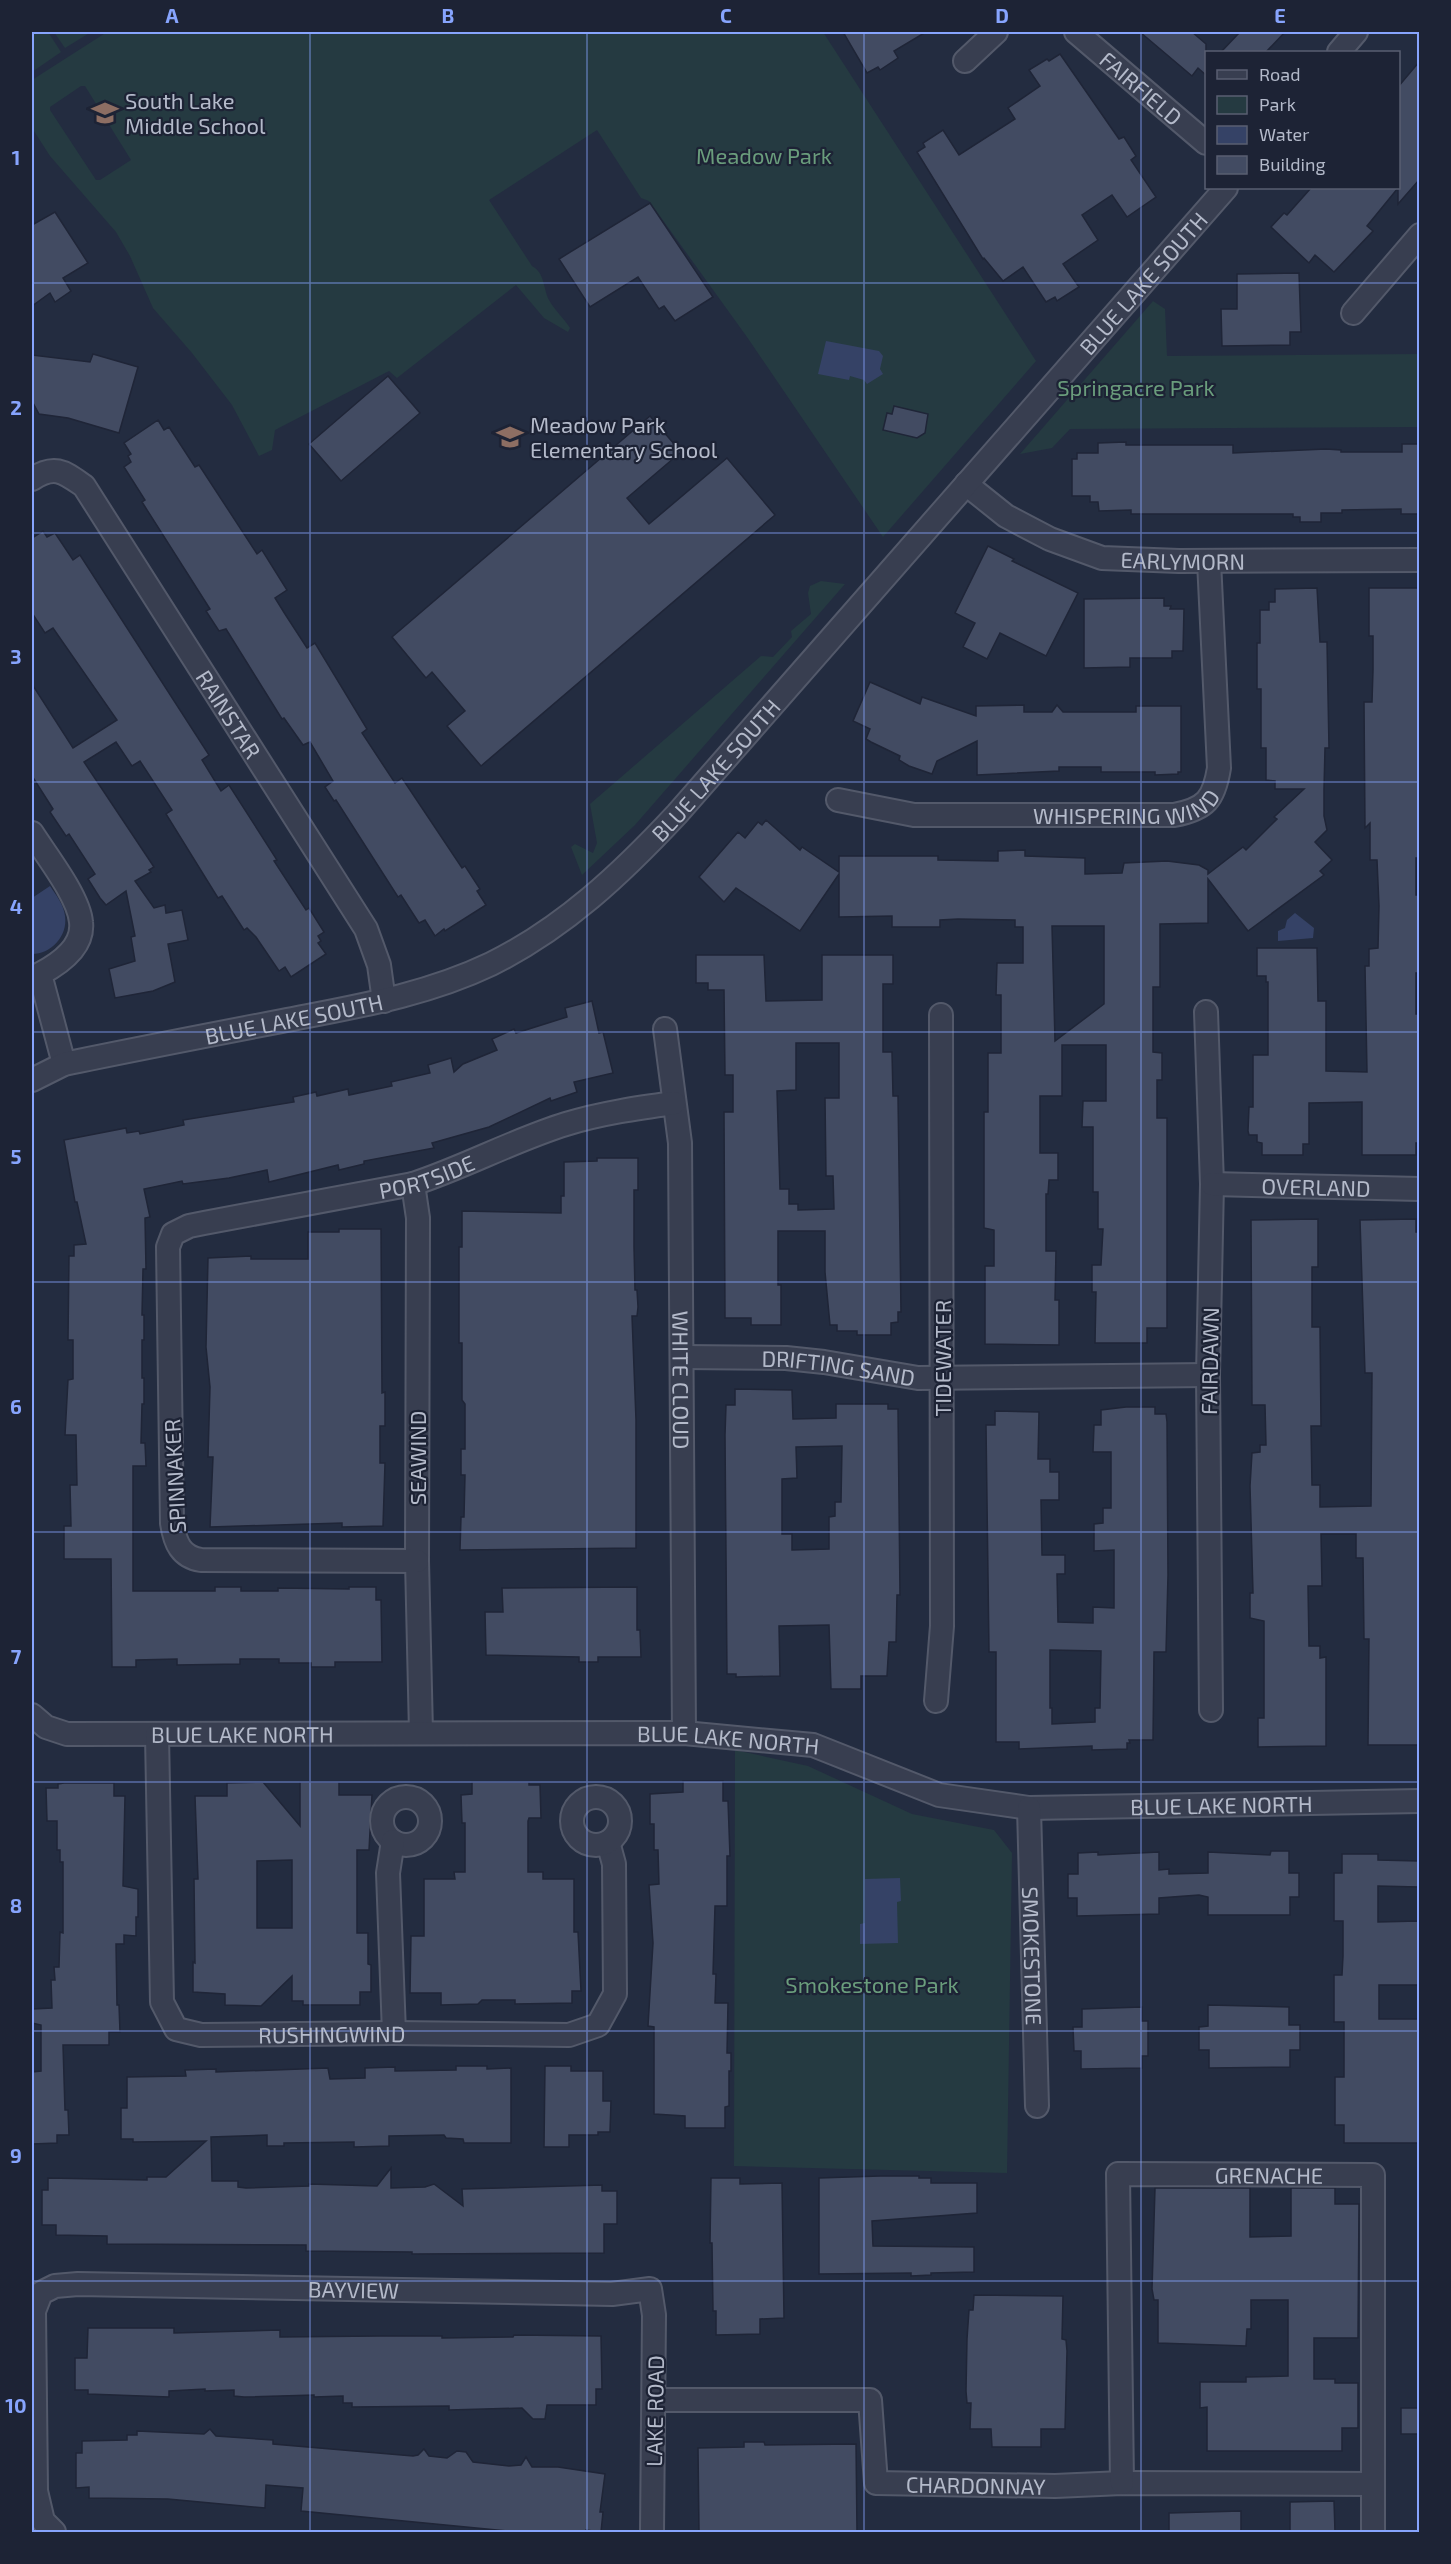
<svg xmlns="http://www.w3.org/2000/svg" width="1451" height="2564" font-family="'Exo 2',sans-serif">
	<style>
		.green { fill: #253a41; fill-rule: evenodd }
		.water { fill: #354266 }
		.building { fill: #424b62; stroke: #1f2537; stroke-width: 1.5; fill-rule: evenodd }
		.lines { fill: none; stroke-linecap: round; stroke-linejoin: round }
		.minor-casing { stroke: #53596a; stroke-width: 26 }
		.minor { stroke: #383e50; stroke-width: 22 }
		.grid { fill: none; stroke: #87a4fd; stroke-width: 1.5; stroke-opacity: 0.55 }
		.labels { text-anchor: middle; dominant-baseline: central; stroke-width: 4.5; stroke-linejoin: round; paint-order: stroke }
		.street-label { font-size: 22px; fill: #b4baca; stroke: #1d2335 }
		.poi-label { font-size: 22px; fill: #b4baca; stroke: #1d2335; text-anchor: start }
		.park-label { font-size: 22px; fill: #6a9d7c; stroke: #1d2335 }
		.neatline { fill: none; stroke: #87a4fd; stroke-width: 2 }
		.grid-label { font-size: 20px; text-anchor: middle; font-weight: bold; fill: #87a4fd }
	</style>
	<rect width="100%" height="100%" fill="#232c40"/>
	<g class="green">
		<path d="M32,32H48L61,52L32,72Z"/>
		<path d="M54,32H91L65,48Z"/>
		<path d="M107,32H823L1036,361L883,537L747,337L649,201L641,198L597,130L489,200L532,266C545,273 543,288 549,300C555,311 564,318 570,328L568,332L544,318L516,285L397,378L389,371L275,430L272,450L259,456L232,405L192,353L153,308L130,256L116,232L50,156L32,128V80ZM81,86H85L131,160L100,180H96L50,110V107Z"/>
		<path d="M1153,301L1165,309L1167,356L1419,354V427L1070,429L1052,448L1020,454Z"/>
		<path d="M821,581L845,584L635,825L582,875L571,847L575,844L593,853L597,843L590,804L761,656L773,657L792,637L791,631L811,614L808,593L810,586Z"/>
		<path d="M735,1750L808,1766L912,1814L994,1830L1012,1853L1007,2173L734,2166Z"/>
	</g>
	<g class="water">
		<path d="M826,341L879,351L883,356L880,369L883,374L867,384L864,380L850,376L849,380L818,374Z"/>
		<path d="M50,886C56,895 64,905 65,916C68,936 51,954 32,954V898Z"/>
		<path d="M1295,913L1314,928L1313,938L1278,941V931L1285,928L1287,920Z"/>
		<path d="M900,1878L901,1901L897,1902L898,1943L860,1944V1924L865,1923V1879Z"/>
	</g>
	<g class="building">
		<path d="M843,32H926L894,51L898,58L880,70L878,67L867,73Z"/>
		<path d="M1140,32H1192L1206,44V75L1198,68L1192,76Z"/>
		<path d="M1240,32H1285L1266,52H1221Z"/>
		<path d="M1060,54L1119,139L1124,137L1136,156L1131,160L1156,197L1127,217L1112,195L1082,215L1098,240L1063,264L1079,287L1057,301L1055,297L1046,302L1023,267L1003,281L984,258L983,259L917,152L925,147L923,143L943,130L959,155L1015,119L1008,108L1040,86L1029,70L1047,59L1049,61Z"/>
		<path d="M1419,62V180L1398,204V87Z"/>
		<path d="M1311,188H1398L1367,226L1373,231L1334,272L1315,255L1309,263L1271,227L1284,213L1287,215Z"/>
		<path d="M650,203L713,297L675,321L664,306L659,309L638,277L590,307L559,259Z"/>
		<path d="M55,212L88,263L63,278L71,291L55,302L50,293L32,306V225Z"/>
		<path d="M1299,273L1301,332H1290V345L1222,346L1221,309H1237V274Z"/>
		<path d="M93,354L138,367L119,433L68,418L39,414L32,401V355L90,362Z"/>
		<path d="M388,376L420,413L341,481L309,444Z"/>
		<path d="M894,406L928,414L925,433L917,438L883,430L887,413L892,414Z"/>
		<path d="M650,416L681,452L627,498L649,524L727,458L775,515L481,766L447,726L465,711L432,672L426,678L392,637Z"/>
		<path d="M158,420L164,430L169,427L195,467L199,465L257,554L262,550L287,590L275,598L285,614L307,648L315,643L367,729L362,733L395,783L402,778L462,868L465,866L480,889L477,891L486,905L445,931L444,929L435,936L425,920L419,923L401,895L398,897L336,800L334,801L325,787L333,781L310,742L303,745L284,718L282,719L226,629L219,631L206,611L210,609L142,502L145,500L124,467L131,462L128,456L131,454L124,443Z"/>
		<path d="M1126,442V445H1233V453L1326,449L1341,450V452H1402V444H1419V514H1401V509L1342,510V513H1321V522H1300V517H1293V514H1131V510L1099,511L1098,502H1090V496H1072V459H1077V453H1098V443Z"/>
		<path d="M43,531L47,537L55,533L73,560L80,555L209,755L202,760L221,791L229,785L277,860L274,861L306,910L309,908L324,932L318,936L321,941L318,943L326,954L291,977L285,967L279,971L256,937L247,928L244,930L222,896L218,898L166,814L172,810L140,761L132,766L116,742L84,762L154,867L149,870L151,872L135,881L154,908L165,905L166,913L182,910L188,940L168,944L175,982L153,991L115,998L109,969L135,961L131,937L135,936L126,891L106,905L100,898L88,879L95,874L69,834L66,836L50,812L53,809L32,776V684L73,748L117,720L53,628L45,633L32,613V538Z"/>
		<path d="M988,546L1014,559L1012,561L1078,593L1046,656L1000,633L987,659L963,647L975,623L955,613Z"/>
		<path d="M1317,588L1320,642H1327L1329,748H1325L1324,789V816L1327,830L1315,842L1332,860L1320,871L1324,875L1248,931L1208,879V923L1160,924V987H1153V1052L1162,1053V1080H1157V1118H1167V1328H1147V1343H1095L1096,1292H1092V1265H1101L1103,1229H1098V1192H1093V1127H1082L1083,1101H1106V1045H1062V1096H1040V1153H1058V1180H1049L1048,1194H1046V1251H1056L1055,1300H1059V1345L985,1344V1266H994V1230L984,1228V1112H988V1053H1001V995H996L997,963H1023V927H1015V920L958,919L940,920V927H892V916L839,917V874L800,931L736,888L724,902L699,877L738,832L745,838L758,822L762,825L766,820L800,850L802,847L839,872V856H938V860L998,861V851L1025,850V856L1085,858V874L1122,873L1124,863L1167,861L1199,865L1208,870V874L1243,847L1246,850L1277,819L1274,817L1304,789H1275V781L1266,780V748H1261V689H1257V643H1260V610H1269V602H1275V589ZM1052,926H1104V1004L1055,1041Z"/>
		<path d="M1369,588H1419V858H1416V895H1419V973H1416V1014H1419V1143H1416V1155H1362V1102L1309,1103V1144H1303V1155H1262V1143L1257,1142V1135H1249L1248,1131L1249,1107H1253V1055H1268V982H1266V976H1257V948H1317L1318,1001H1326V1071L1367,1072L1365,966H1369V949L1378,948L1379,906L1377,860H1370V823L1365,828L1364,702H1372L1373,670V636H1369Z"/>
		<path d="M1164,598V606H1171L1170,609H1184L1183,651H1172V658H1130V667L1084,668V599Z"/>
		<path d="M870,682L920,704L922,697L976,716V706L1024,705V712H1052L1057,705L1063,712H1136V706H1181V772H1178V774L1155,775V772H1101V767H1059V771L977,775V741L937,761L932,774L909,766L899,760L900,756L871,742L866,739L870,729L853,721Z"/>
		<path d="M696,955H764L766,1001L822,1000V955H893V984H883V1052H892L893,1096H898L901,1312H898V1322L891,1323V1335H857V1331H837V1325H830L825,1272V1231H778V1285H781V1325H751V1318H725L724,1112H733V1075H725L724,990H708V983H696ZM796,1043H839V1098H825L826,1176H833L834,1209L798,1210V1204H789V1189H780L777,1091L796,1090Z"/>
		<path d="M592,1001L599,1033L603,1032L613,1073L574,1082L577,1092L551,1101L550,1098L489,1127L432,1143L434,1148L364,1161V1164L339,1170L338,1165L269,1182L267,1170L229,1178L183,1184L182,1181L144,1189L150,1217L145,1218L146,1269H143L142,1315H144V1340H142V1378H144V1404H142L141,1443H145L146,1466H133V1591H215V1587H241V1591H278V1588L349,1589V1587H376V1600H381L382,1662H335V1667H311V1663H279V1659H240V1664L177,1665V1659L136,1660V1667H112L111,1559H64V1526H71L70,1485H77L76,1435H65L68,1380L73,1379V1340H68L69,1256H74V1245L86,1244L77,1202H75L64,1140L126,1128L127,1133L139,1131L140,1134L184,1125L183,1120L294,1102L293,1097L316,1092L317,1096L348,1089L349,1095L392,1086L391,1082L430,1073L428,1065L451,1058L454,1072L463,1064L497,1050L492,1039L514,1029L516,1033L567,1017L565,1008Z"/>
		<path d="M597,1158H638V1190H634V1247L635,1290H637L638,1307L637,1316H632L636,1420V1548L460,1550L461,1517H464L465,1475H461V1449H465V1404L462,1400V1343H459V1247H462V1211L561,1213V1196H564V1162L597,1161Z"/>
		<path d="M1318,1219V1267H1312V1327H1320L1321,1426H1311L1312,1485H1320V1507L1371,1506L1372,1373H1365L1360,1220L1416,1219V1232H1419V1745H1368L1369,1639H1364L1363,1558H1356V1534H1321L1322,1586H1308L1309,1646H1320V1658L1326,1657V1746L1258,1747V1718H1264V1621L1250,1618V1593H1253L1250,1486L1252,1453L1260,1452V1445H1266L1265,1405H1252L1251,1220Z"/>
		<path d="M339,1229H381L382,1393L385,1392V1426H380V1463H385L383,1526L342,1527V1523L210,1527L213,1457H208L210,1387L206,1347L208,1258L251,1256V1259H308V1232H339Z"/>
		<path d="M735,1389L792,1390L793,1419L836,1418V1404H888V1409H898L900,1595H897L896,1642H889L887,1676H861V1689H831L829,1625L779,1626L780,1676L736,1677V1674H727L725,1435L726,1405H735ZM842,1446L841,1502H835V1516L829,1517V1549L792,1550V1534H782V1479L797,1478L796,1447Z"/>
		<path d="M1126,1407H1155V1414H1166L1167,1422L1168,1575L1166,1652H1154L1153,1740H1129L1130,1743H1127V1749L1092,1750V1746L1019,1749V1742H996V1652H989L986,1425H995V1411L1039,1412L1038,1459H1050V1472H1059V1500H1041L1042,1555H1065V1574H1057L1058,1622L1093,1623V1607L1114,1608V1550L1094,1551V1524L1103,1523V1508H1111V1452H1093L1094,1425H1101V1410ZM1050,1650L1101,1651L1100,1708H1095V1722L1052,1724V1708H1050Z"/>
		<path d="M637,1587V1630H640L641,1657H598V1662H579V1657L486,1655L485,1612H503L502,1588Z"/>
		<path d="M683,1781H723V1801H728L730,1856H727V1906H715L713,1974H716L715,2003H728L727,2053H731V2071H729V2106L725,2107V2128H685V2116L654,2114V2027L648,2026L653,1943L649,1885L659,1884L658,1850H654V1824H650V1794L683,1792Z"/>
		<path d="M263,1782L300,1826V1782H339V1795H372L369,1850H357V1933H368V1964L371,1965V1992H360V2005H303V2001H292V1976L261,2006L225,2005V1994L193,1992V1962L195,1963L194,1879H198L195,1796H227V1783ZM292,1860V1928H257V1861Z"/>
		<path d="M472,1782H529V1785H540L541,1818H529L528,1821V1872H543V1879H574V1932H578L581,1991H572V2003L515,2004V2000H482L478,2004L441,2005V1993H410L411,1936H424V1879H455L454,1872H465V1823H462L461,1795L472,1794Z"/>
		<path d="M64,1783H114V1796H125L123,1886L138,1889V1917H136V1936L124,1935V1944H116L117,2005H119L120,2032H109V2045H63L65,2110H68L69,2135H57V2143L32,2144V2072L41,2071V2025L32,2023V2009L52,2008L51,1980H55L54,1967H59L60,1932L63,1933V1862H60V1850H57V1821H47L46,1788H58V1784Z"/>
		<path d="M1271,1851H1289V1873H1299V1897H1290V1915H1208V1897L1199,1895L1159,1898V1914L1077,1916V1898H1068V1874H1078V1853L1098,1852V1855L1159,1852V1870L1169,1869V1874L1208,1873V1852L1270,1855Z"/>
		<path d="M1342,1854H1378V1860L1419,1861V1887L1378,1886V1922L1419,1921V1985H1379V2019H1419V2143H1344V2125H1335V2077H1344V2022H1334V1975H1342L1343,1956V1921H1334V1873H1342Z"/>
		<path d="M1208,2005L1289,2007V2025H1300V2050H1290V2067L1209,2068V2050H1199V2027L1208,2026Z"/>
		<path d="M1142,2007V2021H1148V2056H1142V2068L1081,2069V2051H1074L1073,2027H1082V2009Z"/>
		<path d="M456,2066H487V2069L511,2068V2143H464L463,2139L446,2138L444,2135L389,2136V2146L354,2147V2142L284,2143V2146H267V2135L211,2137L212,2181H238V2187L246,2188L309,2186V2184L377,2186L391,2168V2188L425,2187L434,2184L463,2206L462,2189L602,2185V2191H617V2224H604V2253L412,2254V2252L306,2251V2245L107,2244V2236L56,2235V2225H42V2190H48V2178L147,2180V2177H166L206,2141L133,2142V2139H121V2108H127V2077L186,2076L185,2070L216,2069V2072L328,2068L330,2079L365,2078V2068L395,2067V2071L456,2070Z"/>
		<path d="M545,2066H571V2071H603V2101H611L610,2132H598V2135H569V2147H544Z"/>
		<path d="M880,2176H919V2178H931V2183H977V2213L872,2221L873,2246L974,2247V2272L931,2273V2275L911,2276V2273L819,2274V2178Z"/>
		<path d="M711,2178H740V2184L782,2183L784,2318L760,2319V2334L716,2335V2311H713L712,2243H710Z"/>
		<path d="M1155,2188H1250V2237L1291,2236V2188H1335V2204H1359L1358,2338H1314V2379H1335V2383H1358V2428H1342V2451H1207V2407L1200,2408V2382H1246V2377L1288,2376V2300H1251V2329H1247L1246,2346L1158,2343V2300H1154L1152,2289Z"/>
		<path d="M974,2295L1063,2296L1062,2339L1066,2340L1067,2351L1065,2429H1041V2447H992L991,2429H970L971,2403H967L966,2391L967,2339L969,2310H973Z"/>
		<path d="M88,2328H174V2333L280,2330V2337L379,2336H442V2338L513,2337L514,2335L601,2336L602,2389H596V2405H547L545,2419H533L522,2408L449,2410V2406L352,2407V2403H343V2396L314,2397V2395L244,2397L234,2396V2390L205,2391V2389L169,2391V2397L88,2394V2390H75V2358H87Z"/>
		<rect x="1401" y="2408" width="18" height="26"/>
		<path d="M210,2429L216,2436L273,2440V2444L413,2456L418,2455L424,2449L429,2456L447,2458L457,2451L466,2452L473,2462L509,2466L521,2465L526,2457L532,2467H558L605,2474L600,2512H603L601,2532L586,2530V2532H517L301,2511L303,2488L266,2485L265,2508L168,2499L89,2498V2487L76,2488V2453H82V2441L127,2440V2435H137V2431L204,2434Z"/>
		<path d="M744,2442H764L765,2445L856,2444L857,2532H699L698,2448L744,2447Z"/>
		<path d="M1334,2501L1335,2532H1290V2502Z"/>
		<path d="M1241,2511V2530L1239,2532H1169V2513Z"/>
	</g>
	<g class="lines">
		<defs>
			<g id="minor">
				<path id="s1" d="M1076,32L1206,143"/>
				<path d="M1339,52L1356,32"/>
				<path d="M965,61L996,32"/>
				<path d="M1353,313L1420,235"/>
				<path id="s2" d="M32,479C55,464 64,472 84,486L366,929L379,965L384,1001"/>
				<path id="s3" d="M966,484L1006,516L1050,539L1102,558L1179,561L1420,560"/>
				<path id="s4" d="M838,800L914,815H1174C1206,809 1214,799 1219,768L1209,561"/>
				<path d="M32,833C46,855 79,897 81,922C84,947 59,964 40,974L64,1064"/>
				<path d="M1206,1012L1212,1184L1208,1375L1211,1710"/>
				<path id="s5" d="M665,1029L680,1143L684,1733"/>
				<path id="s6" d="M32,1080L64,1064C136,1049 209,1035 282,1021C353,1007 424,996 491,964C564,928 622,873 677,814L1226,188"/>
				<path d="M413,1184L418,1218L417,1561L421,1733"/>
				<path id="s7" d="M1212,1184L1420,1189"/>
				<path id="s8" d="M683,1357L786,1358L824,1362L918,1378L1208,1375"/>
				<path id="s9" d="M417,1561L201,1560C181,1557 175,1543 172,1523L168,1247L173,1234L189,1226L204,1223L413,1184C465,1167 514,1140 566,1124C602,1113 638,1108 674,1103"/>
				<path d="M936,1701L942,1626L941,1015"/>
				<path id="s10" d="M32,1715L46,1727L67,1734L684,1733L813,1745L939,1795L1029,1808L1420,1801"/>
				<path id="s11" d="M157,1735L162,2002L176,2029L201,2035L394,2033L569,2035L598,2025L615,1994L614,1864L608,1842"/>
				<circle cx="596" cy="1821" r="24"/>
				<circle cx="406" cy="1821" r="24"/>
				<path id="s12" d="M1029,1808L1037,2106"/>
				<path d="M393,1841L388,1873L394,2033"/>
				<path id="s13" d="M655,2400H870L876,2483L1055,2486L1122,2483L1373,2484"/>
				<path id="s14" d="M1122,2483L1118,2174L1373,2175V2532"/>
				<path id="s15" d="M54,2532L43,2521L36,2491L34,2311L41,2293L55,2286L78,2284L612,2294L650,2289L654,2315L652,2532"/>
			</g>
		</defs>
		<use href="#minor" class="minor-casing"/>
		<use href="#minor" class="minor"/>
	</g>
	<path class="grid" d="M310,32V2532M587,32V2532M864,32V2532M1141,32V2532M32,283H1420M32,533H1420M32,782H1420M32,1032H1420M32,1282H1420M32,1532H1420M32,1782H1420M32,2031H1420M32,2281H1420"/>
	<defs>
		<symbol id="school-bare" viewBox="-9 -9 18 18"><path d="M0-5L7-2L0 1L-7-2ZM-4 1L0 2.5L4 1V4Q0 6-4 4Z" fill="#8d6e63" stroke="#1d2335" stroke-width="2.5" paint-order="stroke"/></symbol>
	</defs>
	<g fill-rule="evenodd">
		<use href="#school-bare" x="86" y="94" width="38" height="38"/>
		<use href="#school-bare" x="491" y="418" width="38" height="38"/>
	</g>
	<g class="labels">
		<g class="street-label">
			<text stroke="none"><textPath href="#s1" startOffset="86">FAIRFIELD</textPath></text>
			<text stroke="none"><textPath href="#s6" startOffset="1422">BLUE LAKE SOUTH</textPath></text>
			<text stroke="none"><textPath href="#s3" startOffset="237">EARLYMORN</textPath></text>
			<text stroke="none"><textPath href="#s2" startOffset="328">RAINSTAR</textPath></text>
			<text stroke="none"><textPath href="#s6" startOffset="774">BLUE LAKE SOUTH</textPath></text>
			<text stroke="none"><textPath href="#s4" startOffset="291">WHISPERING WIND</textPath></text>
			<text stroke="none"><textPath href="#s6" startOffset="270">BLUE LAKE SOUTH</textPath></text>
			<text stroke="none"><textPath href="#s9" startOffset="818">PORTSIDE</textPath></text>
			<text stroke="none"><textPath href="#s7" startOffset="104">OVERLAND</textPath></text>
			<text transform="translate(942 1358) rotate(-90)">TIDEWATER</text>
			<text transform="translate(1209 1361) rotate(-89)">FAIRDAWN</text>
			<text stroke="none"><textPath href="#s8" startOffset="156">DRIFTING SAND</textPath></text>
			<text stroke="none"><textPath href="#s5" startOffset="352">WHITE CLOUD</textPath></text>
			<text transform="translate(417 1458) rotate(-90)">SEAWIND</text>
			<text transform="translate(174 1476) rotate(-93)">SPINNAKER</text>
			<text stroke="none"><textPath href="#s10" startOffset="216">BLUE LAKE NORTH</textPath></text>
			<text stroke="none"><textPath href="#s10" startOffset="702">BLUE LAKE NORTH</textPath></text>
			<text stroke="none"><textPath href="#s10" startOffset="1206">BLUE LAKE NORTH</textPath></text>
			<text stroke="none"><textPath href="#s12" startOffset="148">SMOKESTONE</textPath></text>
			<text stroke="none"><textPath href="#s11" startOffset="454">RUSHINGWIND</textPath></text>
			<text stroke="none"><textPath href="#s14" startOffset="460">GRENACHE</textPath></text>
			<text stroke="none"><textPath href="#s15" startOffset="560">BAYVIEW</textPath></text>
			<text transform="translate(654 2411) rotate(-89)">LAKE ROAD</text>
			<text stroke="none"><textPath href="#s13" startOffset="398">CHARDONNAY</textPath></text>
		</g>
		<g class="poi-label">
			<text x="125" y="100">South Lake<tspan x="125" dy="25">Middle School</tspan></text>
			<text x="530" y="424">Meadow Park<tspan x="530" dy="25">Elementary School</tspan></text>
		</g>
		<g class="park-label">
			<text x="764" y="155">Meadow Park</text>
			<text x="1136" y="387">Springacre Park</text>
			<text x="872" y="1984">Smokestone Park</text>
		</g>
	</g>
	<rect width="1451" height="2564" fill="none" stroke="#1d2335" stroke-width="66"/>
	<rect x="1205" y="51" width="195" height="138" fill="#1d2335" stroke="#595f71" stroke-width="1.5"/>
	<rect x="1217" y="70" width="30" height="9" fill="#383e50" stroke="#595f71" stroke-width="1.5"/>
	<text x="1259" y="81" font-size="18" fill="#b4baca">Road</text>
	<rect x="1217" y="96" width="30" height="18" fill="#253a41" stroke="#595f71" stroke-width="1.5"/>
	<text x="1259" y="111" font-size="18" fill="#b4baca">Park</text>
	<rect x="1217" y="126" width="30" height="18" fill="#354266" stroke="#595f71" stroke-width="1.5"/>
	<text x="1259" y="141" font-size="18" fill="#b4baca">Water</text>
	<rect x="1217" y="156" width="30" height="18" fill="#424b62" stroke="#595f71" stroke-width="1.5"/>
	<text x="1259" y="171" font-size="18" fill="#b4baca">Building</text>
	<rect x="33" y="33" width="1385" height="2498" class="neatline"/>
	<g class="grid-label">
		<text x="172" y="23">A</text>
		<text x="448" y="23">B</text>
		<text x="726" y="23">C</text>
		<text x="1002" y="23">D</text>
		<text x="1280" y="23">E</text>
		<text x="16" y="165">1</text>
		<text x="16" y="415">2</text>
		<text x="16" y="664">3</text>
		<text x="16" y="914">4</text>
		<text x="16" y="1164">5</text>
		<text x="16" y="1414">6</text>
		<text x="16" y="1664">7</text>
		<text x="16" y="1913">8</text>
		<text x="16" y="2163">9</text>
		<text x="16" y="2413">10</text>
	</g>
</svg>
